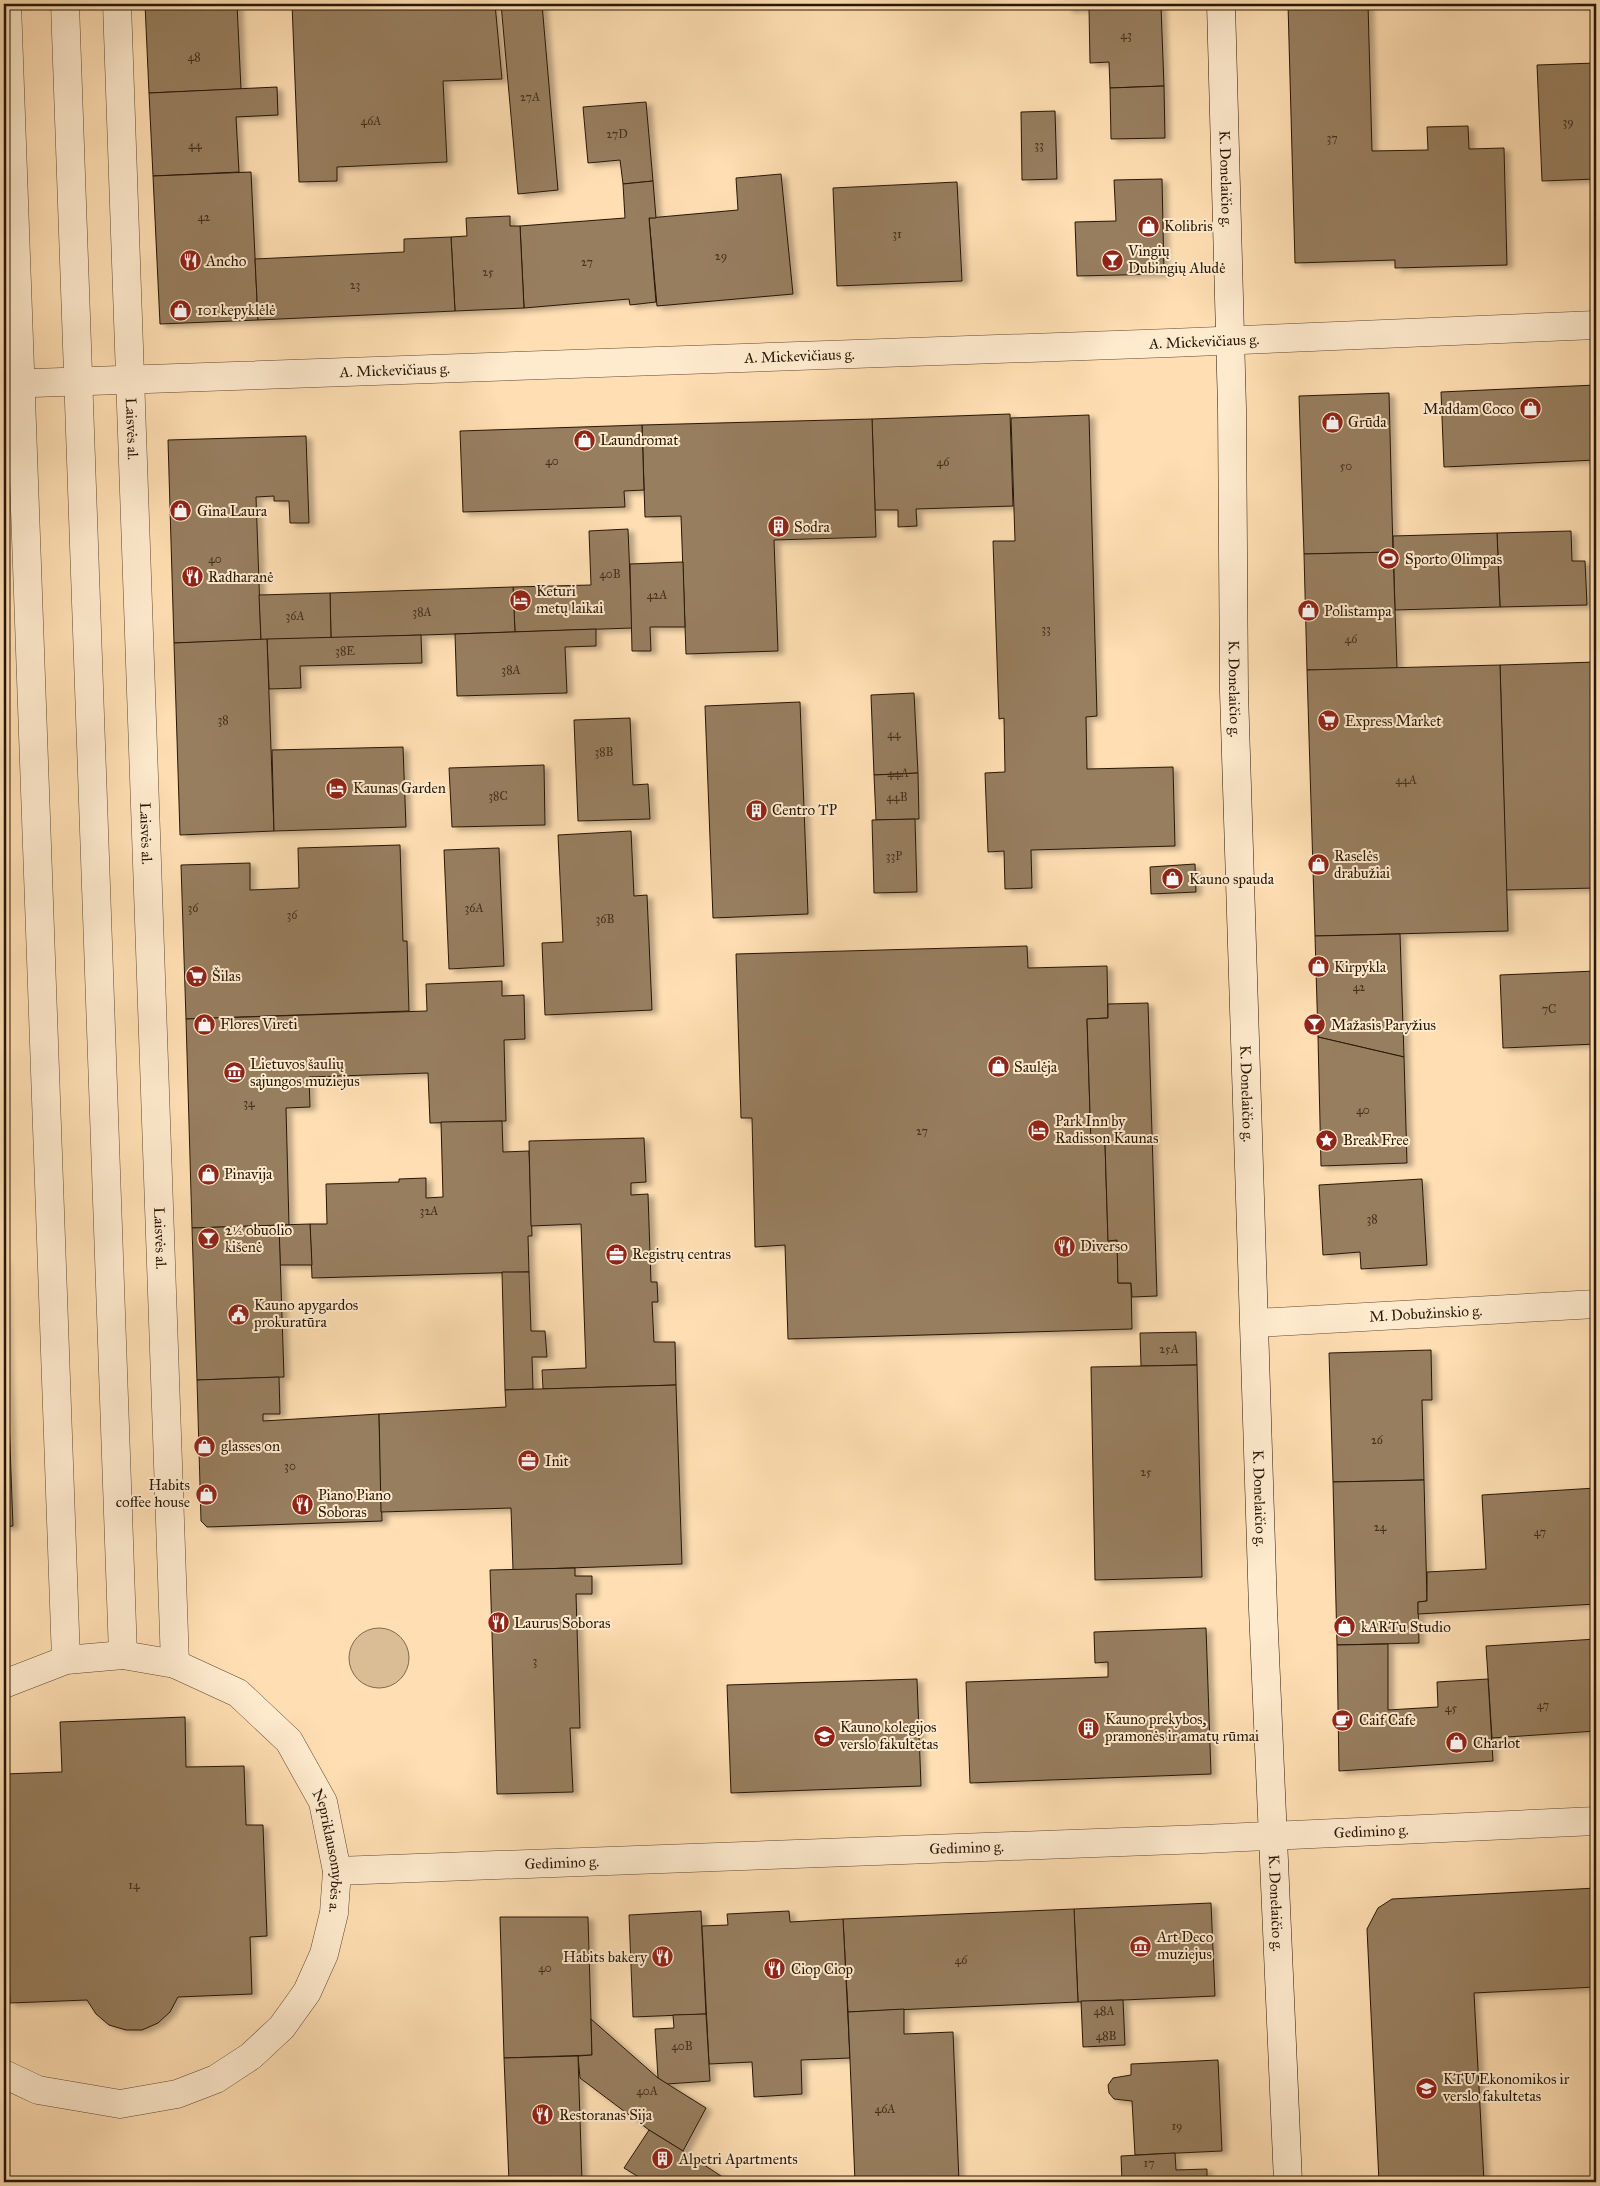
<svg xmlns="http://www.w3.org/2000/svg" width="1600" height="2186" font-family="'IM FELL Great Primer',serif">
	<style>
		.green { fill: #dabc95; stroke: #816a4e }
		.building { fill: #977e5f; stroke: #281706; filter: url(#shadow) }
		.lines { fill: none; stroke-linecap: round; stroke-linejoin: round }
		.street-casing { stroke: #5e4931; stroke-width: 29 }
		.secondary-casing { stroke: #281706; stroke-width: 29 }
		.street { stroke: #feeacd; stroke-width: 28 }
		.secondary { stroke: #feeacd; stroke-width: 28 }
		.labels { text-anchor: middle; dominant-baseline: central; stroke-width: 4; stroke-linejoin: round; paint-order: stroke }
		.number-label { font-size: 12px; fill: #44311c }
		.street-label { font-size: 15px; fill: #281706; stroke: #feeacd }
		.poi-label { font-size: 15px; fill: #281706; stroke: #feeacd; text-anchor: start }
	</style>
	<defs>
		<filter id="shadow"><feDropShadow dx="5.5" dy="3" stdDeviation="2.5" flood-color="#0004"/></filter>
	</defs>
	<rect width="100%" height="100%" fill="#fedeb2"/>
	<filter id="stains"><feTurbulence type="fractalNoise" baseFrequency=".004" numOctaves="4"/><feColorMatrix values="0 0 0 0 .2 0 0 0 0 .09 0 0 0 0 .02 0 0 0 .5 -.17"/></filter>
	<radialGradient id="worn" r=".72"><stop offset=".6" stop-color="#630" stop-opacity="0"/><stop offset="1" stop-color="#630" stop-opacity=".3"/></radialGradient>
	<circle class="green" cx="379" cy="1658" r="30"/>
	<g class="building">
		<path d="M145,4H237L241,89L149,93Z"/>
		<path d="M292,4H495L502,79L443,81L447,162L337,167V181L299,182Z"/>
		<path d="M501,4H542L558,190L518,194Z"/>
		<path d="M1067,4H1161V6L1067,9Z"/>
		<path d="M1288,4H1368L1372,151L1428,150L1427,127L1468,126L1469,149L1504,148L1507,265L1395,268V260L1295,263Z"/>
		<path d="M1161,6L1164,86L1110,88L1109,62L1090,63L1089,8Z"/>
		<path d="M1596,63V179L1542,181L1537,65Z"/>
		<path d="M1164,86L1165,138L1111,139L1110,88Z"/>
		<path d="M277,87L278,115L236,117L239,172L153,176L149,93Z"/>
		<path d="M646,102L653,181L623,184L620,160L588,163L583,107Z"/>
		<path d="M1055,111L1057,179L1022,180L1021,112Z"/>
		<path d="M251,172L258,320L160,324L153,176Z"/>
		<path d="M781,174L793,294L657,306L649,218L738,210L736,178Z"/>
		<path d="M1162,179L1164,274L1077,276L1075,222L1116,221L1114,180Z"/>
		<path d="M653,181L656,218H649L656,302L630,305L629,299L524,308L520,226L625,218L623,184Z"/>
		<path d="M957,182L962,281L837,286L833,188Z"/>
		<path d="M510,216V226H520L524,308L455,311L451,237L467,236L466,218Z"/>
		<path d="M451,237L455,311L258,320L255,259L404,252V239Z"/>
		<path d="M1596,385V460L1444,467L1441,392Z"/>
		<path d="M1389,393L1393,552L1304,554L1299,396Z"/>
		<path d="M1010,414L1013,506L916,509L917,526L898,527V510H875L872,419Z"/>
		<path d="M1089,415L1097,716L1086,717L1087,769L1173,767L1175,846L1031,850L1032,888L1005,889L1004,851L988,852L985,773L1005,772L1004,718L999,719L993,541H1015L1011,418Z"/>
		<path d="M872,419L876,537L774,540L778,651L686,654L681,516L645,517L642,425Z"/>
		<path d="M642,425L644,490L624,491L625,507L463,512L460,431Z"/>
		<path d="M306,436L309,523H290L289,501H274V496L256,497L261,640L174,643L168,440Z"/>
		<path d="M628,529L632,628L515,632L513,587L591,585L589,531Z"/>
		<path d="M1571,531L1572,561H1585L1587,605L1500,607L1497,533Z"/>
		<path d="M1497,533L1500,607L1395,610L1393,536Z"/>
		<path d="M1393,552L1397,668L1307,670L1304,554Z"/>
		<path d="M683,562L685,627H650L651,651H632L630,564Z"/>
		<path d="M513,587L515,632L331,638L330,593Z"/>
		<path d="M330,593L331,638L261,640L259,595Z"/>
		<path d="M596,629V646L565,647L567,693L457,696L455,634Z"/>
		<path d="M421,635L422,663L300,666L301,688L269,689L267,639Z"/>
		<path d="M267,639L274,831L180,835L174,643Z"/>
		<path d="M1596,662V888L1506,890L1500,665Z"/>
		<path d="M1500,665L1508,931L1315,936L1307,670Z"/>
		<path d="M914,693L918,773L874,775L871,695Z"/>
		<path d="M800,702L808,914L713,918L705,706Z"/>
		<path d="M630,718L633,785L648,784L650,819L578,821L574,720Z"/>
		<path d="M403,747L406,827L274,831L272,750Z"/>
		<path d="M544,765L545,825L452,827L449,768Z"/>
		<path d="M918,773L919,819L876,820L874,775Z"/>
		<path d="M915,819L917,892L874,893L872,820Z"/>
		<path d="M631,831L634,896L647,895L652,1010L545,1015L542,943L563,942L558,835Z"/>
		<path d="M400,845L403,941H407L409,1011L186,1019L181,865L250,863V890L299,888L298,848Z"/>
		<path d="M499,848L504,966L449,969L444,850Z"/>
		<path d="M1195,864L1196,892L1151,894L1150,867Z"/>
		<path d="M1400,934L1404,1057L1318,1037L1315,936Z"/>
		<path d="M1027,946L1028,968L1107,966L1108,1018L1087,1019L1091,1144L1105,1143L1108,1241L1117,1240L1118,1283H1131L1132,1329L788,1339L785,1245L755,1247L752,1118H741L736,954Z"/>
		<path d="M1596,971V1044L1503,1048L1500,975Z"/>
		<path d="M502,981V996L524,995L525,1039L504,1040L506,1121L430,1123L428,1073L309,1077L310,1107L286,1108L289,1225L192,1228L186,1019L427,1011L426,984Z"/>
		<path d="M1148,1003L1157,1296L1132,1297L1131,1283H1118L1117,1240L1108,1241L1105,1143L1091,1144L1087,1019L1108,1018V1004Z"/>
		<path d="M1318,1037L1404,1057L1407,1163L1321,1166Z"/>
		<path d="M502,1121L503,1152L529,1151L532,1236H528L529,1272L312,1278L310,1224H327L326,1184L399,1182V1179L426,1178V1198L443,1197L441,1122Z"/>
		<path d="M644,1138L646,1182L631,1183V1195L648,1194L651,1282H657L658,1302H652L654,1342H675L676,1385L543,1389L542,1370L586,1368L581,1224L531,1226L529,1141Z"/>
		<path d="M1422,1179L1427,1265L1361,1269L1360,1252L1323,1255L1319,1185Z"/>
		<path d="M310,1224L312,1265H280L279,1225Z"/>
		<path d="M279,1225L284,1377L197,1380L192,1228Z"/>
		<path d="M4,1260L8,1392H4Z"/>
		<path d="M502,1272H529L531,1331H545L547,1357H532L533,1389L505,1390Z"/>
		<path d="M1196,1332L1197,1365L1141,1366L1140,1333Z"/>
		<path d="M1431,1350L1432,1400H1422L1424,1480L1333,1482L1329,1353Z"/>
		<path d="M1197,1365L1202,1577L1095,1580L1091,1367Z"/>
		<path d="M279,1377L280,1414H263V1421L379,1414L382,1521L207,1527L201,1521L197,1380Z"/>
		<path d="M676,1385L682,1564L513,1570L511,1508L381,1512L379,1414L506,1407L505,1390Z"/>
		<path d="M4,1392H8L13,1526L4,1527Z"/>
		<path d="M1424,1480L1427,1601L1418,1602L1419,1643L1337,1645L1333,1482Z"/>
		<path d="M1596,1488V1604L1418,1614V1602L1427,1601V1572L1486,1569L1482,1495Z"/>
		<path d="M575,1568V1576H592V1594H576L580,1728H570L573,1792L497,1794L490,1570Z"/>
		<path d="M1206,1628L1211,1774L970,1783L966,1682L1108,1677V1662L1095,1663L1094,1632Z"/>
		<path d="M1596,1639V1731L1492,1738L1486,1646Z"/>
		<path d="M1388,1644V1710L1438,1707L1437,1682L1488,1679L1493,1761L1339,1771L1337,1645Z"/>
		<path d="M917,1679L921,1786L731,1793L727,1685Z"/>
		<path d="M185,1717L186,1767L244,1766L246,1825H263L267,1936L250,1937L252,1994L178,1997L170,2012L158,2023L142,2030H126L109,2025L96,2014L87,2000L10,2003L8,1945H4V1774L62,1772L60,1722Z"/>
		<path d="M1596,1888V1987L1474,1993L1484,2182H1379L1367,1929L1378,1908L1392,1899Z"/>
		<path d="M1211,1903L1215,1996L1078,2002L1074,1909Z"/>
		<path d="M1074,1909L1078,2002L848,2012L843,1919Z"/>
		<path d="M701,1911L706,2014L633,2017L629,1915Z"/>
		<path d="M789,1911L790,1922L843,1919L850,2058L801,2060L802,2094L754,2097L752,2062L709,2064L702,1926L728,1925L727,1914Z"/>
		<path d="M500,1917H588L592,2055L504,2058Z"/>
		<path d="M1123,2000L1125,2045L1083,2047L1081,2001Z"/>
		<path d="M904,2009V2034L953,2032L959,2182H855L848,2012Z"/>
		<path d="M706,2014L710,2081L667,2084L658,2078L655,2029L674,2028L673,2015Z"/>
		<path d="M591,2019L658,2078L706,2108L683,2151L649,2130L580,2078L578,2056L592,2055Z"/>
		<path d="M578,2056L582,2182H509L504,2058Z"/>
		<path d="M1218,2060L1222,2151L1135,2155L1132,2101L1114,2099L1109,2093L1108,2085L1113,2078L1131,2075V2064Z"/>
		<path d="M649,2130L683,2151L730,2182H647L624,2168Z"/>
		<path d="M1175,2153L1176,2170L1207,2169V2182H1122L1121,2156Z"/>
	</g>
	<g class="lines">
		<defs>
			<g id="street">
				<path d="M7,4L66,1660"/>
				<path d="M65,4L123,1655"/>
				<path id="s1" d="M117,4L175,1664"/>
				<path id="s2" d="M4,384L1170,343L1596,325"/>
				<path id="s3" d="M1255,1323L1596,1304"/>
				<path id="s4" d="M4,1684L66,1660L123,1655L175,1664L238,1693L289,1741L323,1802L337,1871L334,1913L324,1954L307,1992L282,2027L251,2056L216,2079L177,2094L120,2104L38,2090L4,2074"/>
				<path id="s5" d="M337,1871L1203,1839L1596,1821"/>
			</g>
			<g id="secondary">
				<path id="s6" d="M1221,4L1232,408L1234,692L1263,1609L1288,2182"/>
			</g>
		</defs>
		<use href="#street" class="street-casing"/>
		<use href="#secondary" class="secondary-casing"/>
		<use href="#street" class="street"/>
		<use href="#secondary" class="secondary"/>
	</g>
	<defs>
		<symbol id="shop-disc" viewBox="-11 -11 22 22"><circle r="9.5" fill="#8f2418" stroke="#feeacd"/><path d="M-5-2.5h2.3a2.7 3.5 0 0 1 5.4 0H5L5.5 6h-11ZM-1.5-2.5h3a1.5 2.3 0 0 0-3 0Z" fill="#fff"/></symbol>
		<symbol id="bar-disc" viewBox="-11 -11 22 22"><circle r="9.5" fill="#8f2418" stroke="#feeacd"/><path d="M-6-5H6L.8 .8V4.5H3.5V6h-7V4.5H-.8V.8Z" fill="#fff"/></symbol>
		<symbol id="restaurant-disc" viewBox="-11 -11 22 22"><circle r="9.5" fill="#8f2418" stroke="#feeacd"/><path d="M-5-6h1v4h1v-4h1v4h1v-4h1v5L-1.5 .5V6h-2V.5L-5-1ZM5-6V6H3V1.5H1.5Q1.5-4 5-6Z" fill="#fff"/></symbol>
		<symbol id="building-disc" viewBox="-11 -11 22 22"><circle r="9.5" fill="#8f2418" stroke="#feeacd"/><path d="M-4-6H4V6H1V3H-1V6H-4ZM-2.5-4.3h1.7v1.8h-1.7ZM.8-4.3h1.7v1.8H.8ZM-2.5-1h1.7V.8h-1.7ZM.8-1h1.7V.8H.8Z" fill="#fff"/></symbol>
		<symbol id="stadium-disc" viewBox="-11 -11 22 22"><circle r="9.5" fill="#8f2418" stroke="#feeacd"/><path d="M0-5a6.5 5 0 1 0 0 10a6.5 5 0 1 0 0-10ZM-3.5-1.8h7v3.6h-7Z" fill="#fff"/></symbol>
		<symbol id="hotel-disc" viewBox="-11 -11 22 22"><circle r="9.5" fill="#8f2418" stroke="#feeacd"/><path d="M-6-4.5h1.5V1H6V5H4.5V3h-9V5H-6ZM-4 0a1.8 1.8 0 1 1 3.6 0ZM.5 0V-2.5h3Q6-2.5 6 0Z" fill="#fff"/></symbol>
		<symbol id="supermarket-disc" viewBox="-11 -11 22 22"><circle r="9.5" fill="#8f2418" stroke="#feeacd"/><path d="M-6-5.5h2.5l.6 2H6L4.5 2H-2.5L-4.4-4H-6ZM-1.5 3.2a1.3 1.3 0 1 0 .1 0ZM3 3.2a1.3 1.3 0 1 0 .1 0Z" fill="#fff"/></symbol>
		<symbol id="museum-disc" viewBox="-11 -11 22 22"><circle r="9.5" fill="#8f2418" stroke="#feeacd"/><path d="M0-6L6-3V-2H-6V-3ZM-5-1h2V3h-2ZM-1-1h2V3h-2ZM3-1h2V3H3ZM-6 4H6V6H-6Z" fill="#fff"/></symbol>
		<symbol id="sight-disc" viewBox="-11 -11 22 22"><circle r="9.5" fill="#8f2418" stroke="#feeacd"/><path d="M0-6L1.8-2.2L6-1.7L2.9 1.2L3.7 5.4L0 3.3L-3.7 5.4L-2.9 1.2L-6-1.7L-1.8-2.2Z" fill="#fff"/></symbol>
		<symbol id="office-disc" viewBox="-11 -11 22 22"><circle r="9.5" fill="#8f2418" stroke="#feeacd"/><path d="M-6-3h4V-5.5h4V-3h4V5H-6ZM-1-4.5V-3h2v-1.5ZM-6 0V1H6V0Z" fill="#fff"/></symbol>
		<symbol id="civic-disc" viewBox="-11 -11 22 22"><circle r="9.5" fill="#8f2418" stroke="#feeacd"/><path d="M-.6-6.5H3V-4.5H.6V-3L4-1V1h2V6H-6V1h2V-1L-.6-3ZM-1.2 2.5V6h2.4V2.5Z" fill="#fff"/></symbol>
		<symbol id="cafe-disc" viewBox="-11 -11 22 22"><circle r="9.5" fill="#8f2418" stroke="#feeacd"/><path d="M-5.5-4.5H6V0H3Q3 3.5 0 3.5H-2.5Q-5.5 3.5-5.5 0ZM3-3.2v2h1.7v-2ZM-6 4.5H4V6H-6Z" fill="#fff"/></symbol>
		<symbol id="university-disc" viewBox="-11 -11 22 22"><circle r="9.5" fill="#8f2418" stroke="#feeacd"/><path d="M0-5L7-2L0 1L-7-2ZM-4 1L0 2.5L4 1V4Q0 6-4 4Z" fill="#fff"/></symbol>
	</defs>
	<g fill-rule="evenodd">
		<use href="#shop-disc" x="1136" y="214" width="25" height="25"/>
		<use href="#bar-disc" x="1100" y="248" width="25" height="25"/>
		<use href="#restaurant-disc" x="178" y="248" width="25" height="25"/>
		<use href="#shop-disc" x="168" y="298" width="25" height="25"/>
		<use href="#shop-disc" x="1518" y="396" width="25" height="25"/>
		<use href="#shop-disc" x="1320" y="410" width="25" height="25"/>
		<use href="#shop-disc" x="572" y="428" width="25" height="25"/>
		<use href="#shop-disc" x="168" y="498" width="25" height="25"/>
		<use href="#building-disc" x="766" y="514" width="25" height="25"/>
		<use href="#stadium-disc" x="1376" y="546" width="25" height="25"/>
		<use href="#restaurant-disc" x="180" y="564" width="25" height="25"/>
		<use href="#hotel-disc" x="508" y="588" width="25" height="25"/>
		<use href="#shop-disc" x="1296" y="598" width="25" height="25"/>
		<use href="#supermarket-disc" x="1316" y="708" width="25" height="25"/>
		<use href="#hotel-disc" x="324" y="776" width="25" height="25"/>
		<use href="#building-disc" x="744" y="798" width="25" height="25"/>
		<use href="#shop-disc" x="1306" y="852" width="25" height="25"/>
		<use href="#shop-disc" x="1160" y="866" width="25" height="25"/>
		<use href="#shop-disc" x="1306" y="954" width="25" height="25"/>
		<use href="#supermarket-disc" x="184" y="964" width="25" height="25"/>
		<use href="#shop-disc" x="192" y="1012" width="25" height="25"/>
		<use href="#bar-disc" x="1302" y="1012" width="25" height="25"/>
		<use href="#shop-disc" x="986" y="1054" width="25" height="25"/>
		<use href="#museum-disc" x="222" y="1060" width="25" height="25"/>
		<use href="#hotel-disc" x="1026" y="1118" width="25" height="25"/>
		<use href="#sight-disc" x="1314" y="1128" width="25" height="25"/>
		<use href="#shop-disc" x="196" y="1162" width="25" height="25"/>
		<use href="#bar-disc" x="196" y="1226" width="25" height="25"/>
		<use href="#restaurant-disc" x="1052" y="1234" width="25" height="25"/>
		<use href="#office-disc" x="604" y="1242" width="25" height="25"/>
		<use href="#civic-disc" x="226" y="1302" width="25" height="25"/>
		<use href="#shop-disc" x="192" y="1434" width="25" height="25"/>
		<use href="#office-disc" x="516" y="1448" width="25" height="25"/>
		<use href="#shop-disc" x="194" y="1482" width="25" height="25"/>
		<use href="#restaurant-disc" x="290" y="1492" width="25" height="25"/>
		<use href="#restaurant-disc" x="486" y="1610" width="25" height="25"/>
		<use href="#shop-disc" x="1332" y="1614" width="25" height="25"/>
		<use href="#cafe-disc" x="1330" y="1708" width="25" height="25"/>
		<use href="#building-disc" x="1076" y="1716" width="25" height="25"/>
		<use href="#university-disc" x="812" y="1724" width="25" height="25"/>
		<use href="#shop-disc" x="1444" y="1730" width="25" height="25"/>
		<use href="#museum-disc" x="1128" y="1934" width="25" height="25"/>
		<use href="#restaurant-disc" x="650" y="1944" width="25" height="25"/>
		<use href="#restaurant-disc" x="762" y="1956" width="25" height="25"/>
		<use href="#university-disc" x="1414" y="2076" width="25" height="25"/>
		<use href="#restaurant-disc" x="530" y="2102" width="25" height="25"/>
		<use href="#building-disc" x="650" y="2146" width="25" height="25"/>
	</g>
	<g class="labels">
		<g class="number-label">
			<text x="1126" y="35">43</text>
			<text x="194" y="57">48</text>
			<text x="530" y="97">27A</text>
			<text x="371" y="121">46A</text>
			<text x="1568" y="122">39</text>
			<text x="617" y="134">27D</text>
			<text x="1332" y="138">37</text>
			<text x="195" y="145">44</text>
			<text x="1039" y="145">33</text>
			<text x="204" y="217">42</text>
			<text x="897" y="234">31</text>
			<text x="721" y="256">29</text>
			<text x="587" y="262">27</text>
			<text x="488" y="272">25</text>
			<text x="355" y="285">23</text>
			<text x="552" y="461">40</text>
			<text x="943" y="462">46</text>
			<text x="1346" y="466">50</text>
			<text x="215" y="559">40</text>
			<text x="610" y="574">40B</text>
			<text x="657" y="595">42A</text>
			<text x="422" y="612">38A</text>
			<text x="295" y="616">36A</text>
			<text x="1046" y="629">33</text>
			<text x="1351" y="639">46</text>
			<text x="345" y="651">38E</text>
			<text x="511" y="670">38A</text>
			<text x="223" y="720">38</text>
			<text x="894" y="734">44</text>
			<text x="604" y="752">38B</text>
			<text x="898" y="773">44A</text>
			<text x="1406" y="780">44A</text>
			<text x="498" y="796">38C</text>
			<text x="897" y="797">44B</text>
			<text x="894" y="856">33P</text>
			<text x="193" y="908">36</text>
			<text x="474" y="908">36A</text>
			<text x="292" y="915">36</text>
			<text x="605" y="919">36B</text>
			<text x="1359" y="987">42</text>
			<text x="1549" y="1009">7C</text>
			<text x="249" y="1103">34</text>
			<text x="1363" y="1110">40</text>
			<text x="922" y="1131">27</text>
			<text x="429" y="1211">32A</text>
			<text x="1372" y="1219">38</text>
			<text x="1169" y="1349">25A</text>
			<text x="1377" y="1440">26</text>
			<text x="290" y="1466">30</text>
			<text x="1146" y="1472">25</text>
			<text x="1380" y="1527">24</text>
			<text x="1540" y="1532">47</text>
			<text x="535" y="1661">3</text>
			<text x="1543" y="1705">47</text>
			<text x="1451" y="1708">45</text>
			<text x="134" y="1885">14</text>
			<text x="961" y="1960">46</text>
			<text x="545" y="1968">40</text>
			<text x="1104" y="2011">48A</text>
			<text x="1106" y="2036">48B</text>
			<text x="682" y="2046">40B</text>
			<text x="647" y="2091">40A</text>
			<text x="885" y="2109">46A</text>
			<text x="1177" y="2126">19</text>
			<text x="1149" y="2163">17</text>
		</g>
		<g class="street-label">
			<text stroke="none"><textPath href="#s6" startOffset="175">K. Donelaičio g.</textPath></text>
			<text stroke="none"><textPath href="#s2" startOffset="1201">A. Mickevičiaus g.</textPath></text>
			<text stroke="none"><textPath href="#s2" startOffset="796">A. Mickevičiaus g.</textPath></text>
			<text stroke="none"><textPath href="#s2" startOffset="391">A. Mickevičiaus g.</textPath></text>
			<text stroke="none"><textPath href="#s1" startOffset="425">Laisvės al.</textPath></text>
			<text stroke="none"><textPath href="#s6" startOffset="685">K. Donelaičio g.</textPath></text>
			<text stroke="none"><textPath href="#s1" startOffset="830">Laisvės al.</textPath></text>
			<text stroke="none"><textPath href="#s6" startOffset="1090">K. Donelaičio g.</textPath></text>
			<text stroke="none"><textPath href="#s1" startOffset="1235">Laisvės al.</textPath></text>
			<text stroke="none"><textPath href="#s3" startOffset="171">M. Dobužinskio g.</textPath></text>
			<text stroke="none"><textPath href="#s6" startOffset="1495">K. Donelaičio g.</textPath></text>
			<text stroke="none"><textPath href="#s5" startOffset="1035">Gedimino g.</textPath></text>
			<text stroke="none"><textPath href="#s5" startOffset="630">Gedimino g.</textPath></text>
			<text stroke="none"><textPath href="#s4" startOffset="435">Nepriklausomybės a.</textPath></text>
			<text stroke="none"><textPath href="#s5" startOffset="225">Gedimino g.</textPath></text>
			<text stroke="none"><textPath href="#s6" startOffset="1900">K. Donelaičio g.</textPath></text>
		</g>
		<g class="poi-label">
			<text x="1164" y="226">Kolibris</text>
			<text x="1128" y="251">Vingių<tspan x="1128" dy="17">Dubingių Aludė</tspan></text>
			<text x="206" y="261">Ancho</text>
			<text x="197" y="310">101 kepyklėlė</text>
			<text x="1514" y="409" text-anchor="end">Maddam Coco</text>
			<text x="1348" y="422">Grūda</text>
			<text x="600" y="440">Laundromat</text>
			<text x="197" y="511">Gina Laura</text>
			<text x="794" y="527">Sodra</text>
			<text x="1405" y="559">Sporto Olimpas</text>
			<text x="208" y="577">Radharanė</text>
			<text x="536" y="591">Keturi<tspan x="536" dy="17">metų laikai</tspan></text>
			<text x="1324" y="611">Polistampa</text>
			<text x="1345" y="721">Express Market</text>
			<text x="353" y="788">Kaunas Garden</text>
			<text x="772" y="810">Centro TP</text>
			<text x="1334" y="856">Raselės<tspan x="1334" dy="17">drabužiai</tspan></text>
			<text x="1189" y="879">Kauno spauda</text>
			<text x="1334" y="967">Kirpykla</text>
			<text x="212" y="976">Šilas</text>
			<text x="220" y="1024">Flores Vireti</text>
			<text x="1331" y="1025">Mažasis Paryžius</text>
			<text x="250" y="1064">Lietuvos šaulių<tspan x="250" dy="17">sąjungos muziejus</tspan></text>
			<text x="1014" y="1067">Saulėja</text>
			<text x="1055" y="1121">Park Inn by<tspan x="1055" dy="17">Radisson Kaunas</tspan></text>
			<text x="1343" y="1140">Break Free</text>
			<text x="224" y="1174">Pinavija</text>
			<text x="225" y="1230">2½ obuolio<tspan x="225" dy="17">kišenė</tspan></text>
			<text x="1080" y="1246">Diverso</text>
			<text x="632" y="1254">Registrų centras</text>
			<text x="254" y="1305">Kauno apygardos<tspan x="254" dy="17">prokuratūra</tspan></text>
			<text x="221" y="1446">glasses on</text>
			<text x="545" y="1461">Init</text>
			<text x="190" y="1485" text-anchor="end">Habits<tspan x="190" dy="17">coffee house</tspan></text>
			<text x="318" y="1495">Piano Piano<tspan x="318" dy="17">Soboras</tspan></text>
			<text x="514" y="1623">Laurus Soboras</text>
			<text x="1361" y="1627">kARTu Studio</text>
			<text x="1105" y="1719">Kauno prekybos,<tspan x="1105" dy="17">pramonės ir amatų rūmai</tspan></text>
			<text x="1359" y="1720">Caif Cafe</text>
			<text x="840" y="1727">Kauno kolegijos<tspan x="840" dy="17">verslo fakultetas</tspan></text>
			<text x="1473" y="1743">Charlot</text>
			<text x="1157" y="1937">Art Deco<tspan x="1157" dy="17">muziejus</tspan></text>
			<text x="647" y="1957" text-anchor="end">Habits bakery</text>
			<text x="791" y="1969">Ciop Ciop</text>
			<text x="1443" y="2079">KTU Ekonomikos ir<tspan x="1443" dy="17">verslo fakultetas</tspan></text>
			<text x="559" y="2115">Restoranas Sija</text>
			<text x="679" y="2159">Alpetri Apartments</text>
		</g>
	</g>
	<rect width="1600" height="2186" fill="none" stroke="#fedeb2" stroke-width="20"/>
	<rect x="5" y="5" width="1590" height="2176" fill="none" stroke="#281706" stroke-width="2.5"/>
	<rect x="10" y="10" width="1580" height="2166" fill="none" stroke="#281706"/>
	<rect width="100%" height="100%" filter="url(#stains)"/>
	<rect width="100%" height="100%" fill="url(#worn)"/>
</svg>
